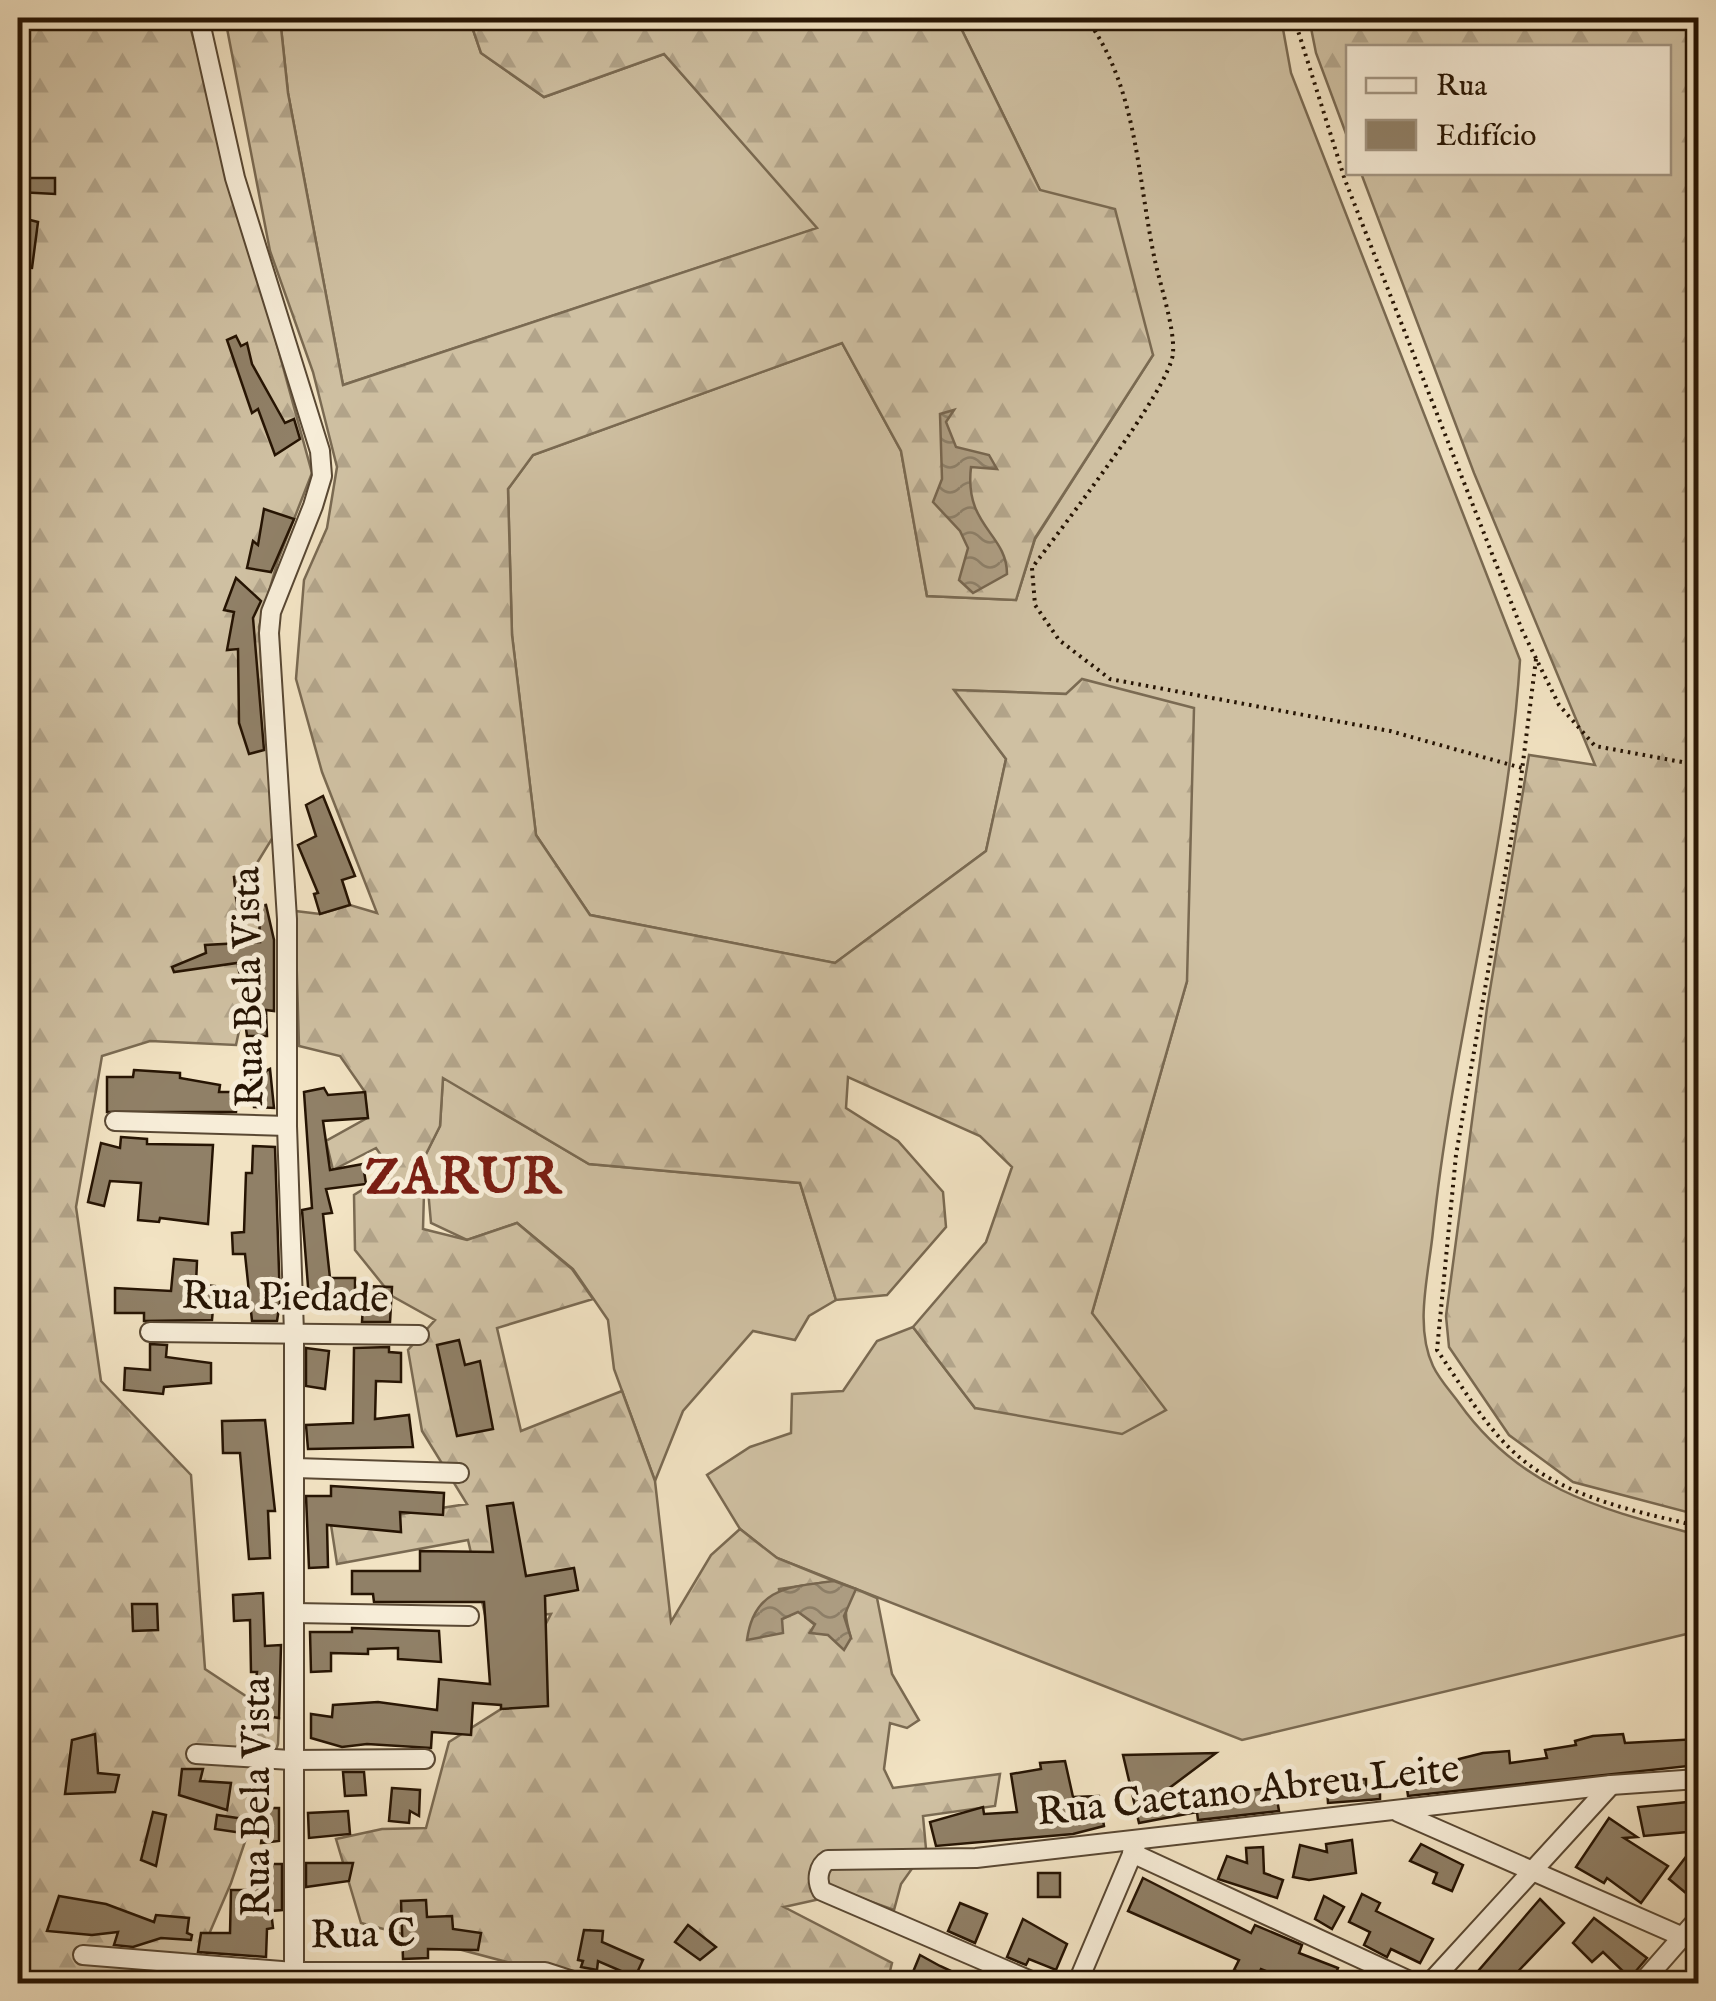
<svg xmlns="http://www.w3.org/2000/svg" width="1716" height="2001" font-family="'IM FELL English',serif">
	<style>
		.grass { fill: #cfc0a2; stroke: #7a6a52; stroke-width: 2.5 }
		.forest { fill: url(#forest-firs); stroke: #7a6a52; stroke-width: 2.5 }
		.water { fill: url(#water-waves); stroke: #77664f; stroke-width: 2.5 }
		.building { fill: #908067; stroke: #261403; stroke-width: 2.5 }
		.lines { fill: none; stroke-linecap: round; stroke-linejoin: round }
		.street-casing { stroke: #594833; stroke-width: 22 }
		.path { stroke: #261403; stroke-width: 4; stroke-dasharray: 2.5 5; stroke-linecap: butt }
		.street { stroke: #f7edd8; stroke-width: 18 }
		.labels { text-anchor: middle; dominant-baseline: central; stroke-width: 10; stroke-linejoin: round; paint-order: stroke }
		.street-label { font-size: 40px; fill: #261403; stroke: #f7edd8 }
		.district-label { font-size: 50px; font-weight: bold; letter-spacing: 2.5px; fill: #7a1f14; stroke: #f7edd8 }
	</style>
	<defs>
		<pattern id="forest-firs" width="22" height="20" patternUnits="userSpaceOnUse" patternTransform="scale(2.5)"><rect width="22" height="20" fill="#cfc0a2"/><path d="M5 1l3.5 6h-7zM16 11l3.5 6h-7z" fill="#b2a48a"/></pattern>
		<pattern id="water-waves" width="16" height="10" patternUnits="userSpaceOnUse" patternTransform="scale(2.5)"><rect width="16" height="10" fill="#ad9d82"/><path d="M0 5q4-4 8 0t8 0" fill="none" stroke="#8d7f68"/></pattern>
	</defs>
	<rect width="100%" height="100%" fill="#f2e3c3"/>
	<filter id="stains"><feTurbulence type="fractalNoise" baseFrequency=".002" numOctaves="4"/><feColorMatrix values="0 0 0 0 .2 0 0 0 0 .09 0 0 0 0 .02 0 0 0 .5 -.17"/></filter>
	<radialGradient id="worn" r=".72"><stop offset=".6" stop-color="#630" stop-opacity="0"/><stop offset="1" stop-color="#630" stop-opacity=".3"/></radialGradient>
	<g class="grass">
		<path d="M280,18H469L481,53L544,97L664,54L818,228L343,385L288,93Z"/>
		<path d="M956,18H1281L1291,73L1520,660C1508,851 1453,1039 1433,1231C1429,1273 1414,1326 1433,1366C1439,1379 1451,1392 1459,1403C1521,1490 1601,1509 1698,1535V1636L1695,1632L1242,1740L777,1558L740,1529L707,1475L750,1447L791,1433L792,1394L843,1391L877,1341L913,1327L975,1408L1092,1313L1187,981L1066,694L955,690L1006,759L986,851L835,963L590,915L536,835L512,635L508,489L533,455L842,343L901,451L927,596L1016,600L1035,539L1153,355L1040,190Z"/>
		<path d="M443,1077L589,1164L800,1183L836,1300L809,1316L795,1340L753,1331L683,1411L655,1481L614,1369L608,1320L573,1269L517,1223L467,1240L431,1223L425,1156L440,1126Z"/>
	</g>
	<g class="forest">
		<path d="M18,18H160L161,24L191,30L312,473L278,560L259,627L273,837L254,868L260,932L236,1045L150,1041L102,1056L76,1207L101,1381L191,1475L205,1669L279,1718L278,1744L231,1883L188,1983H18Z"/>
		<path d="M225,18H280L288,93L343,385L817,228L664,54L544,97L481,53L469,18H956L1040,190L1115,209L1153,355L1035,538L1016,600L927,596L901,451L842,343L533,455L508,489L512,635L536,835L590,915L835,963L986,851L1006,759L954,690L1066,694L1082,679L1194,708L1187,981L1092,1313L1166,1410L1122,1434L975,1408L913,1327L986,1242L1012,1167L980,1136L848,1077L846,1108L898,1141L943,1192L946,1227L887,1295L836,1300L800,1183L589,1164L443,1078L440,1126L425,1156L423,1229L467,1240L517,1223L572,1269L593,1299L497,1328L521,1431L622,1391L655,1481L671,1622L711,1555L740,1529L777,1558L834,1581L779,1589L782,1619L798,1611L815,1625L810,1632L851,1638C845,1618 842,1607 856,1589L877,1598L892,1674L919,1720L907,1728L890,1723L884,1769L893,1788L1000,1774L995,1806L923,1816L926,1849L901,1884L894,1910L847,1893L784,1907L892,1963L887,1983H585L361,1923L336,1839L382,1829L426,1828L449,1742L501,1709L551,1614L486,1619L468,1540L337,1564L331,1525L467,1504L422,1431L408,1350L435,1320L392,1296L355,1250L354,1195L392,1171L376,1148L333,1170L326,1141L367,1118L365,1092L340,1056L299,1046L295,911L320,914L350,905L377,913L322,772L296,679L304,580L327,528L337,467L313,372L270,251Z"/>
		<path d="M1309,18H1698V1515L1573,1482L1509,1435L1449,1347L1446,1316L1487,1008L1529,755L1595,765L1474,473L1361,173L1668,172V48H1348V139L1316,53Z"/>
	</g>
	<g class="water">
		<path d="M954,410L946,422L956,447L989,455L997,469L971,467C964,527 1007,533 1007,574L973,593L959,580L968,548L960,531L933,502L942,479L940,414Z"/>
		<path d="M834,1581L856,1589L844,1616L851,1638L844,1650L828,1635L810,1633L815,1624L798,1612L782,1619L783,1633L747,1640C754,1587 790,1587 834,1581Z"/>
	</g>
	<g class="building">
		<path d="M18,178H55V194L18,192Z"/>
		<path d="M18,217L38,222L32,268L18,267Z"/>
		<path d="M236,336L241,346L247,343L252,364L285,423L294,419L300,439L275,455L258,409L252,413L227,340Z"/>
		<path d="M264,509L294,519L271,572L247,568L253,541L258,545Z"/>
		<path d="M236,578L261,601L253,618L264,750L249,754L239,723L238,649L227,650L234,612L224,610Z"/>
		<path d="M323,796L355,876L342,880L350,905L320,914L314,894L318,893L298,845L316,836L306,805Z"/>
		<path d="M250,873L255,905L237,908L234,877Z"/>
		<path d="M266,905L274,940V1011L266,1010L267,1036H247L244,1014L250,1015L237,963L174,972L172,967L206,953L205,945L260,942L259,906Z"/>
		<path d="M270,1069L274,1108L254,1107L251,1078Z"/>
		<path d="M134,1070L180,1073V1078L220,1085L219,1092H238L236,1112H107V1077H133Z"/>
		<path d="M324,1088L328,1095L365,1092L368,1118L323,1121L330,1170L363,1164L366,1184L326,1189L332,1213L323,1214L330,1278H355V1298L309,1299L302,1210L312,1208L304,1092Z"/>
		<path d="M121,1137L147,1139V1144L213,1145L208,1224L160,1218L159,1222L138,1220L141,1183L110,1181L104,1206L88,1202L101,1143L120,1148Z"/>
		<path d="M253,1146L275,1147L280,1302L277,1321H252L245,1254H233L232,1233L244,1232L246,1173H252Z"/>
		<path d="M174,1259L197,1261L196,1284L215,1286L212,1320L144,1321V1313H115V1288L171,1291Z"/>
		<path d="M364,1286L392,1287L390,1322H362Z"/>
		<path d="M459,1340L465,1365L480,1361L493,1429L457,1436L437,1345Z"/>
		<path d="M150,1344L167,1345L166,1357L211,1363V1383L164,1387L163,1394L124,1390L125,1368L150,1370Z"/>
		<path d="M389,1347V1352L401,1353V1382L376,1381L375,1419L409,1415L413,1447L308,1449L306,1425L353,1423L354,1348Z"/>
		<path d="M306,1348L329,1351L325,1389L306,1386Z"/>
		<path d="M265,1420L275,1511H268L270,1558L249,1559L240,1453H223L222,1421Z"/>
		<path d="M331,1486L444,1493L443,1515L400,1512L401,1532L327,1525L328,1567L309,1568L306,1496H331Z"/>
		<path d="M513,1503L526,1576L574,1568L578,1590L545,1596L548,1706L501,1709V1705L473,1703L471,1735L432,1732L431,1748L367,1744L342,1747L311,1738V1714L332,1717L333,1705L378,1702L437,1710L439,1679L490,1684L484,1602H374L373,1594H352V1571H420V1551L493,1552L487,1506Z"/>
		<path d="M263,1593L265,1646L281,1645L279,1718L252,1714L257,1672H251L250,1620L234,1621L233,1595Z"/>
		<path d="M132,1604H157L158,1630L133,1631Z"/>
		<path d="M352,1628L439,1631L441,1662L398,1659V1648L368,1649V1654L331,1653V1671L311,1672L310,1632H352Z"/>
		<path d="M95,1734L98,1773L119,1775L115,1792L65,1794L72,1740Z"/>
		<path d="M1623,1734L1625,1743L1698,1739V1765L1408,1796L1406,1781L1429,1776L1427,1766L1459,1763V1759L1483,1753L1509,1751L1510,1763L1547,1758L1545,1750L1576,1745L1575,1741L1593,1736Z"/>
		<path d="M1216,1753L1160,1795L1217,1787V1790L1245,1786L1246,1791L1275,1787L1279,1811L1198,1820L1197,1812L1139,1823L1123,1755Z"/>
		<path d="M1065,1761L1073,1797L1099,1796L1104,1826L1073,1834L936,1846L930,1822L983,1807L984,1814L1017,1812L1011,1774L1041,1769L1040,1763Z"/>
		<path d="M182,1769H203L200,1781L231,1783L227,1810L179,1795Z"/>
		<path d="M343,1772H364L366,1795L345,1796Z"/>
		<path d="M1366,1779V1788H1380V1799L1328,1803L1327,1788H1347V1780Z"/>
		<path d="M392,1788L420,1790L419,1816L410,1811L409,1823L389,1821Z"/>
		<path d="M1698,1801V1831L1644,1836L1638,1807Z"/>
		<path d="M260,1808H279V1841L261,1843L262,1836L215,1829L217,1815L258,1821Z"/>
		<path d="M348,1811L350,1834L309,1838L308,1813Z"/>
		<path d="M153,1812L166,1815L156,1866L141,1860Z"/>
		<path d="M1609,1818L1637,1837L1624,1838L1668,1866L1641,1903L1607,1878L1604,1883L1576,1867Z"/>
		<path d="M1352,1840L1356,1873L1309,1880L1293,1877L1300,1845L1327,1852L1326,1844Z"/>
		<path d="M1698,1841V1903L1669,1879Z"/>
		<path d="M1421,1844L1463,1865L1452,1891L1433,1883L1437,1873L1410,1861Z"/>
		<path d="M1263,1847L1264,1873L1283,1880L1277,1898L1218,1879L1227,1856L1247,1863L1246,1848Z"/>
		<path d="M306,1863H353L349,1881L306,1887Z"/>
		<path d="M257,1864H282V1910L271,1911L273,1928L267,1929L266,1957L198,1952L201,1933H230L231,1890H253Z"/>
		<rect x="1038" y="1873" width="22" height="24"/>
		<path d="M1143,1878L1251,1933L1255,1925L1302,1945L1299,1953L1338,1968L1332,1984H1298L1261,1969L1256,1980L1234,1970L1239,1960L1128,1911Z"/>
		<path d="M1362,1894L1380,1903L1376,1911L1433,1939L1420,1963L1391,1949L1387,1957L1364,1945L1370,1932L1349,1922Z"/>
		<path d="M59,1896L106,1904L154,1922L156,1915L189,1918L187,1933L192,1935L191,1940L161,1938L133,1947L114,1945L118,1932L92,1935L47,1931Z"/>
		<path d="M1324,1896L1344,1907L1332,1929L1315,1919Z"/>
		<path d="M1540,1899L1564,1923L1506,1984H1467Z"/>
		<path d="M426,1900L427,1917L452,1916L453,1929L481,1933L478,1950L428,1949V1958L403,1959L401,1901Z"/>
		<path d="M960,1903L987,1914L975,1943L948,1931Z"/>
		<path d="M1594,1918L1647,1958L1630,1978L1603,1952L1592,1962L1573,1943Z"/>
		<path d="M1023,1919L1067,1944L1056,1970L1029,1959L1026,1965L1007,1957Z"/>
		<path d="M688,1925L716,1947L700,1960L675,1942Z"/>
		<path d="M584,1930L603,1931L602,1942L643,1960L635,1977L598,1961L597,1970L581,1967L583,1961L578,1960Z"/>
		<path d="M920,1955L940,1966L979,1984H908Z"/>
	</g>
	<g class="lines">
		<defs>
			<g id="street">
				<path d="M199,18L235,178L320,451L322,476L313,506L271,612L269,633L287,919V1126L294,1333V1984"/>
				<path d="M115,1121L287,1126"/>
				<path d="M150,1332L419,1335"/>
				<path d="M295,1468L459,1473"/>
				<path d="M294,1613L469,1616"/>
				<path d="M196,1754L291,1760L425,1759"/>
				<path d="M1398,1812L1683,1937"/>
				<path d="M1132,1853L1416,1984"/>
				<path d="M83,1955L294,1972H545L582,1984"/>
				<path d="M1038,1984L822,1891C816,1881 818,1866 828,1860L976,1858L1611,1785L1698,1779"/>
				<path d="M1077,1984L1136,1845"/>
				<path d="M1429,1984L1611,1785"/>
				<path d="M1641,1984L1698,1919"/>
			</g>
		</defs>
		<use href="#street" class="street-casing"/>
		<g class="path">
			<path d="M1086,18C1137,87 1137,174 1154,256C1159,282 1175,327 1173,353C1171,388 1059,531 1032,568L1035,605L1059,640L1110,679L1390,731L1522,768"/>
			<path d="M1294,18L1345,180L1522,630L1559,705L1595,746L1698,765"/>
			<path d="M1536,659L1519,794L1456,1155L1437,1350C1462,1386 1485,1427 1518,1456C1566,1498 1638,1512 1698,1526"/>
		</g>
		<use href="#street" class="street"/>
	</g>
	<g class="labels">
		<g class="street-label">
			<text transform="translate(250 987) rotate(-91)">Rua Bela Vista</text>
			<text transform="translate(285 1299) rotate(1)">Rua Piedade</text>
			<text transform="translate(1248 1792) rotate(-6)">Rua Caetano Abreu Leite</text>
			<text transform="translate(258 1797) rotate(-90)">Rua Bela Vista</text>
			<text transform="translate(363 1936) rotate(-1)">Rua C</text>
		</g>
		<g class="district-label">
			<text x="464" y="1179">ZARUR</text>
		</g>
	</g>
	<rect width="1716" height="2001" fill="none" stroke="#f2e3c3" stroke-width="60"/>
	<rect x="20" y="20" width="1676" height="1961" fill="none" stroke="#261403" stroke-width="5"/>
	<rect x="30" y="30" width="1656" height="1941" fill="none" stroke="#261403" stroke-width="2.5"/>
	<rect x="1346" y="45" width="325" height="130" fill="#f7edd8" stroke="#a39683" stroke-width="2.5"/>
	<rect x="1366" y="78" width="50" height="15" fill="#f7edd8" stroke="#a39683" stroke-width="2.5"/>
	<text x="1436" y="95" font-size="30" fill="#261403">Rua</text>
	<rect x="1366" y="120" width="50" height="30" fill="#908067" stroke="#a39683" stroke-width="2.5"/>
	<text x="1436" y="145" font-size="30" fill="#261403">Edifício</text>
	<rect width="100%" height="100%" filter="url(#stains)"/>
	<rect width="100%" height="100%" fill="url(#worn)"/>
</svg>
